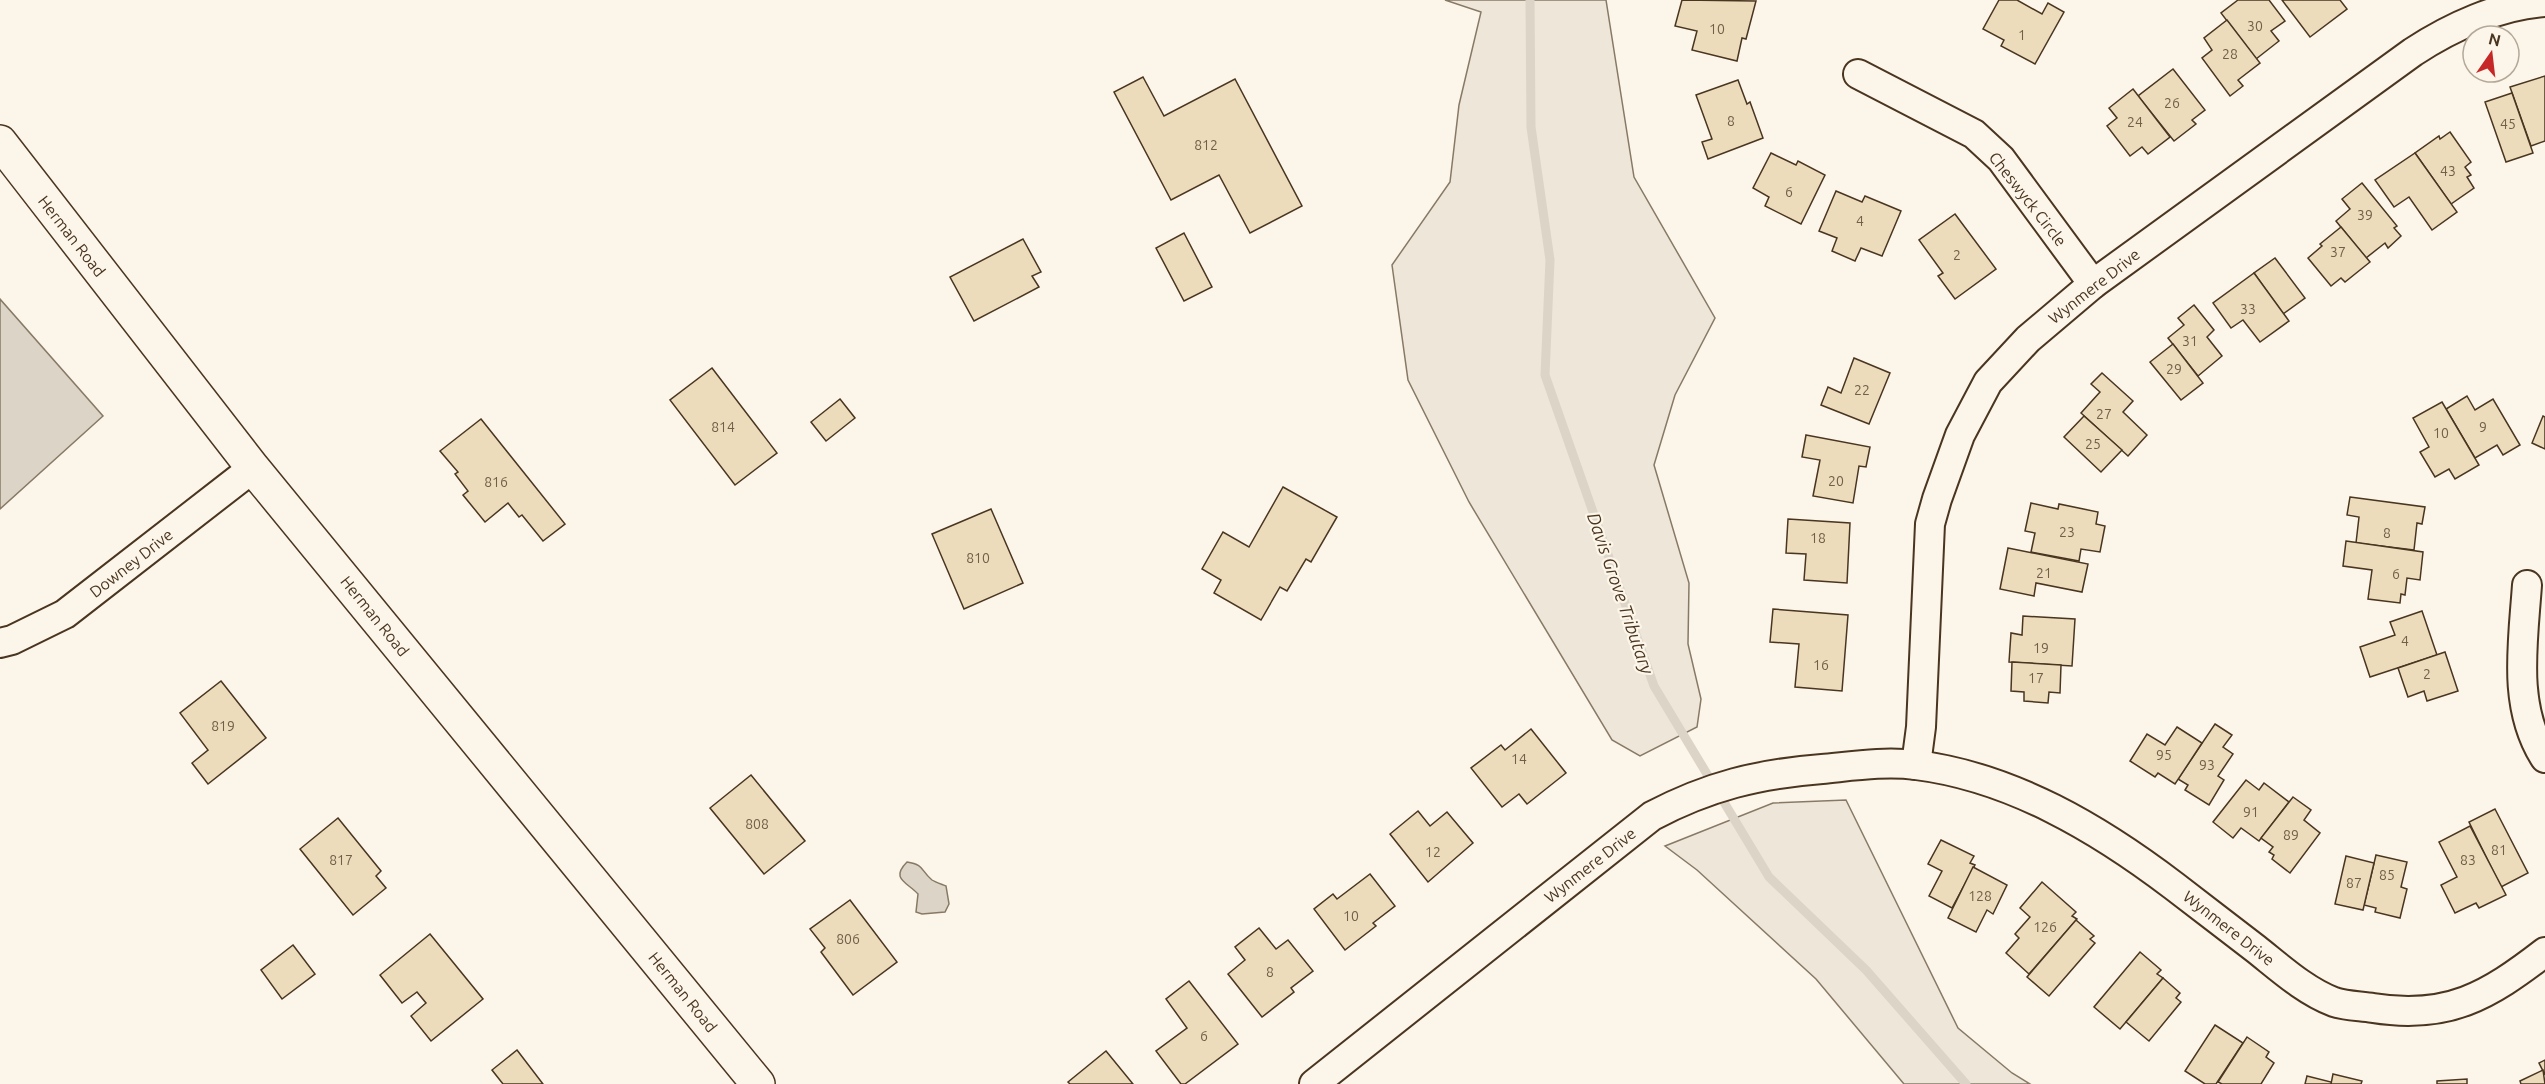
<svg xmlns="http://www.w3.org/2000/svg" width="2545" height="1084" font-family="Ubuntu,sans-serif">
	<style>
		.green { fill: #ede6d9; stroke: #887966; stroke-width: 1.5 }
		.water { fill: #dcd4c6; stroke: #887966; stroke-width: 1.5 }
		.lines { fill: none; stroke-linecap: round; stroke-linejoin: round }
		.stream { stroke: #dcd4c6; stroke-width: 9 }
		.building { fill: #ecdcbc; stroke: #4a3520; stroke-width: 1.5 }
		.minor-casing { stroke: #4a3520; stroke-width: 32 }
		.tertiary-casing { stroke: #4a3520; stroke-width: 36 }
		.minor { stroke: #fbf6e9; stroke-width: 28 }
		.tertiary { stroke: #fbf6e9; stroke-width: 33 }
		.labels { text-anchor: middle; dominant-baseline: central; stroke-width: 4.5; stroke-linejoin: round; paint-order: stroke }
		.number-label { font-size: 14px; fill: #725f47 }
		.street-label { font-size: 16px; fill: #4a3520; stroke: #fbf6e9 }
		.water-label { font-size: 18px; font-style: italic; fill: #4a3520; stroke: #fbf6e9 }
	</style>
	<rect width="100%" height="100%" fill="#fbf6e9"/>
	<g class="green">
		<path d="M1445,0H1606L1634,177L1715,318L1675,395L1654,465L1689,583L1688,644L1701,699L1697,727L1640,756L1612,740L1469,502L1408,380L1392,265L1450,182L1459,105L1481,12Z"/>
		<path d="M1846,800L1958,1028L2012,1073L2030,1084H1904L1816,979L1697,870L1665,846L1773,803Z"/>
	</g>
	<g class="water">
		<path d="M0,299L103,416L0,509Z"/>
		<path d="M907,862C925,865 920,870 932,880C935,882 941,884 946,886L949,904L945,912L922,914L916,912L918,894C907,882 890,879 907,862Z"/>
	</g>
	<g class="lines">
		<path class="stream" d="M1530,0L1531,127L1550,260L1545,375L1654,686L1769,877L1866,970L1966,1084"/>
	</g>
	<g class="building">
		<path d="M1682,0L1756,1L1746,39L1742,38L1737,61L1692,50L1697,31L1675,26Z"/>
		<path d="M1999,0H2017L2042,14L2048,3L2064,12L2035,64L2001,46L2004,40L1983,29Z"/>
		<path d="M2238,0H2269L2285,21L2271,31L2279,41L2256,59L2221,13Z"/>
		<path d="M2282,0H2340L2347,9L2310,37Z"/>
		<path d="M2227,20L2260,63L2238,80L2243,86L2230,96L2202,58L2212,50L2204,38Z"/>
		<path d="M2173,69L2205,110L2192,120L2196,124L2174,141L2138,96Z"/>
		<path d="M2545,76V141L2531,146L2510,87Z"/>
		<path d="M1143,77L1164,116L1235,79L1302,206L1250,233L1219,175L1171,200L1114,92Z"/>
		<path d="M1738,80L1747,104L1750,102L1763,138L1708,159L1702,142L1712,139L1696,95Z"/>
		<path d="M2133,89L2170,137L2148,154L2142,147L2130,156L2107,126L2117,118L2109,108Z"/>
		<path d="M2512,93L2533,153L2506,162L2485,102Z"/>
		<path d="M2450,132L2471,162L2465,167L2471,175L2467,177L2474,188L2451,204L2415,153L2439,136L2440,139Z"/>
		<path d="M1771,153L1796,165L1798,161L1825,175L1801,224L1765,206L1769,197L1753,188Z"/>
		<path d="M2415,153L2457,212L2432,230L2409,197L2394,207L2375,180Z"/>
		<path d="M2362,183L2397,226L2394,228L2401,236L2388,248L2385,243L2366,258L2336,221L2350,209L2342,199Z"/>
		<path d="M1836,191L1862,202L1865,196L1901,211L1882,256L1861,248L1855,261L1832,251L1837,238L1819,231Z"/>
		<path d="M1955,214L1996,269L1955,299L1938,276L1943,273L1919,240Z"/>
		<path d="M2341,227L2370,262L2345,282L2341,278L2331,286L2308,258L2322,246L2320,244Z"/>
		<path d="M1184,233L1212,287L1184,301L1156,248Z"/>
		<path d="M1023,239L1041,272L1032,276L1039,287L974,321L950,277Z"/>
		<path d="M2275,258L2305,298L2283,314L2254,273Z"/>
		<path d="M2254,273L2289,321L2260,342L2243,320L2231,328L2213,303Z"/>
		<path d="M2194,305L2214,330L2207,337L2222,356L2198,376L2168,338L2184,325L2178,318Z"/>
		<path d="M2173,344L2203,383L2181,400L2150,362Z"/>
		<path d="M1854,358L1890,373L1869,424L1821,405L1828,387L1841,393Z"/>
		<path d="M712,368L777,453L735,485L670,400Z"/>
		<path d="M2102,373L2133,401L2123,412L2147,435L2128,456L2081,413L2100,392L2091,384Z"/>
		<path d="M2467,396L2475,410L2493,399L2520,445L2503,455L2497,445L2475,458L2446,409Z"/>
		<path d="M840,399L855,418L826,441L811,422Z"/>
		<path d="M2442,402L2479,465L2455,479L2449,469L2435,477L2420,452L2429,447L2413,418Z"/>
		<path d="M2084,416L2122,450L2101,472L2064,437Z"/>
		<path d="M2543,416L2545,417V449L2532,443Z"/>
		<path d="M481,419L565,524L543,541L522,515L519,517L508,503L485,522L463,495L468,491L455,474L458,472L440,451Z"/>
		<path d="M1806,435L1870,447L1866,467L1859,466L1853,503L1813,496L1820,460L1802,457Z"/>
		<path d="M1283,487L1337,517L1311,562L1306,559L1287,591L1280,587L1261,620L1214,593L1221,580L1202,569L1223,532L1249,547Z"/>
		<path d="M2350,497L2425,507L2422,524L2417,523L2414,550L2356,543L2359,517L2347,515Z"/>
		<path d="M2031,503L2058,509L2059,504L2098,512L2096,524L2105,526L2100,552L2081,549L2079,561L2031,552L2035,533L2025,531Z"/>
		<path d="M991,509L1023,583L964,609L932,534Z"/>
		<path d="M1788,519L1850,523L1847,583L1804,580L1806,554L1786,553Z"/>
		<path d="M2346,541L2423,552L2420,580L2407,578L2405,595L2401,594L2400,603L2368,599L2372,570L2343,566Z"/>
		<path d="M2008,548L2088,564L2082,592L2036,583L2034,596L2000,589Z"/>
		<path d="M1773,609L1848,615L1842,691L1795,687L1799,644L1770,642Z"/>
		<path d="M2422,611L2437,655L2370,677L2360,647L2395,635L2390,622Z"/>
		<path d="M2023,616L2075,619L2072,666L2009,662L2011,633L2022,635Z"/>
		<path d="M2445,652L2458,691L2427,701L2424,691L2408,697L2398,668Z"/>
		<path d="M2012,662L2061,665L2060,693L2049,692L2048,703L2024,701V692L2011,691Z"/>
		<path d="M221,681L266,738L208,784L192,763L208,750L180,713Z"/>
		<path d="M2215,724L2232,735L2223,747L2233,754L2218,776L2224,780L2209,805L2185,790L2188,785L2178,779Z"/>
		<path d="M2177,727L2202,743L2175,784L2158,773L2155,777L2130,761L2147,734L2165,745Z"/>
		<path d="M1531,729L1566,773L1527,804L1519,794L1502,807L1471,768L1501,745L1505,750Z"/>
		<path d="M751,775L805,841L764,874L710,808Z"/>
		<path d="M2246,780L2259,790L2264,783L2289,802L2259,841L2241,828L2233,838L2213,822Z"/>
		<path d="M2293,797L2311,810L2304,820L2320,833L2290,873L2272,859L2274,855L2269,852L2273,847L2261,838Z"/>
		<path d="M2495,809L2528,873L2501,887L2469,822Z"/>
		<path d="M1418,811L1430,826L1447,812L1473,843L1428,882L1390,834Z"/>
		<path d="M338,818L381,871L376,876L386,888L353,915L300,849Z"/>
		<path d="M2470,826L2506,895L2479,908L2476,903L2455,913L2441,885L2457,877L2439,842Z"/>
		<path d="M1941,840L1974,856L1970,863L1975,865L1952,908L1929,896L1942,871L1928,864Z"/>
		<path d="M2376,855L2407,862L2401,887L2407,889L2400,918L2375,912L2376,908L2364,905Z"/>
		<path d="M2346,856L2374,863L2363,910L2335,904Z"/>
		<path d="M1973,867L2007,885L1993,914L1987,910L1976,932L1948,918Z"/>
		<path d="M1370,874L1395,906L1373,923L1376,926L1345,950L1314,909L1333,894L1337,899Z"/>
		<path d="M2042,882L2076,912L2072,916L2077,919L2029,974L2006,953L2019,938L2015,934L2030,917L2020,908Z"/>
		<path d="M850,900L897,962L853,995L821,952L825,948L810,929Z"/>
		<path d="M2076,920L2094,936L2090,939L2095,943L2049,996L2027,977Z"/>
		<path d="M1259,928L1276,949L1288,940L1313,971L1291,988L1294,992L1262,1017L1228,974L1245,960L1235,947Z"/>
		<path d="M430,934L483,999L431,1041L411,1016L426,1003L417,992L402,1003L380,975Z"/>
		<path d="M293,945L315,974L282,999L261,970Z"/>
		<path d="M2140,952L2161,970L2157,974L2163,978L2120,1029L2094,1007Z"/>
		<path d="M2163,978L2180,993L2176,998L2181,1002L2149,1041L2126,1022Z"/>
		<path d="M1189,981L1238,1044L1185,1084H1181L1156,1051L1187,1028L1166,999Z"/>
		<path d="M2215,1025L2243,1043L2216,1084H2205L2185,1071Z"/>
		<path d="M2247,1037L2269,1052L2266,1057L2274,1063L2261,1084H2222L2218,1082Z"/>
		<path d="M517,1050L543,1084H503L492,1070Z"/>
		<path d="M1106,1051L1133,1084H1070L1068,1082Z"/>
		<path d="M2545,1060V1075L2539,1063Z"/>
		<path d="M2543,1070L2545,1084H2521L2520,1081Z"/>
		<path d="M2333,1074L2362,1081L2361,1084H2331Z"/>
		<path d="M2307,1076L2331,1082V1084H2305Z"/>
		<path d="M2467,1079V1084H2437V1081Z"/>
	</g>
	<g class="lines">
		<defs>
			<g id="minor">
				<path d="M1858,74L1974,134L2001,159L2093,284"/>
				<path d="M2527,585C2523,643 2512,707 2545,758"/>
				<path d="M0,643L12,640L65,614L253,468"/>
				<path d="M1916,765L1921,727L1930,524L1937,499L1960,435L1988,382L2028,339L2093,284L2413,52C2451,27 2499,5 2545,2"/>
				<path d="M1314,1084L1652,816C1709,786 1758,774 1822,769C1853,766 1885,761 1916,765C2012,777 2099,829 2174,886C2201,907 2229,928 2256,949C2280,968 2305,991 2334,1002C2346,1006 2361,1006 2373,1008C2448,1020 2488,996 2545,952"/>
			</g>
			<path id="tertiary" d="M0,142L253,468L758,1084"/>
		</defs>
		<use href="#minor" class="minor-casing"/>
		<use href="#tertiary" class="tertiary-casing"/>
		<use href="#minor" class="minor"/>
		<use href="#tertiary" class="tertiary"/>
	</g>
	<g class="labels">
		<g class="number-label">
			<text x="2255" y="26">30</text>
			<text x="1717" y="29">10</text>
			<text x="2022" y="35">1</text>
			<text x="2230" y="54">28</text>
			<text x="2172" y="103">26</text>
			<text x="1731" y="121">8</text>
			<text x="2135" y="122">24</text>
			<text x="2508" y="124">45</text>
			<text x="1206" y="145">812</text>
			<text x="2448" y="171">43</text>
			<text x="1789" y="192">6</text>
			<text x="2365" y="215">39</text>
			<text x="1860" y="221">4</text>
			<text x="2338" y="252">37</text>
			<text x="1957" y="255">2</text>
			<text x="2248" y="309">33</text>
			<text x="2190" y="341">31</text>
			<text x="2174" y="369">29</text>
			<text x="1862" y="390">22</text>
			<text x="2104" y="414">27</text>
			<text x="723" y="427">814</text>
			<text x="2483" y="427">9</text>
			<text x="2441" y="433">10</text>
			<text x="2093" y="444">25</text>
			<text x="1836" y="481">20</text>
			<text x="496" y="482">816</text>
			<text x="2067" y="532">23</text>
			<text x="2387" y="533">8</text>
			<text x="1818" y="538">18</text>
			<text x="978" y="558">810</text>
			<text x="2044" y="573">21</text>
			<text x="2396" y="574">6</text>
			<text x="2405" y="641">4</text>
			<text x="2041" y="648">19</text>
			<text x="1821" y="665">16</text>
			<text x="2427" y="674">2</text>
			<text x="2036" y="678">17</text>
			<text x="223" y="726">819</text>
			<text x="2164" y="755">95</text>
			<text x="1519" y="759">14</text>
			<text x="2207" y="765">93</text>
			<text x="2251" y="812">91</text>
			<text x="757" y="824">808</text>
			<text x="2291" y="835">89</text>
			<text x="2499" y="850">81</text>
			<text x="1433" y="852">12</text>
			<text x="341" y="860">817</text>
			<text x="2468" y="860">83</text>
			<text x="2387" y="875">85</text>
			<text x="2354" y="883">87</text>
			<text x="1980" y="896">128</text>
			<text x="1351" y="916">10</text>
			<text x="2045" y="927">126</text>
			<text x="848" y="939">806</text>
			<text x="1270" y="972">8</text>
			<text x="1204" y="1036">6</text>
		</g>
		<g class="street-label">
			<text transform="translate(2028 199) rotate(52)">Cheswyck Circle</text>
			<text transform="translate(72 236) rotate(52)">Herman Road</text>
			<text transform="translate(2094 286) rotate(-38)">Wynmere Drive</text>
			<text transform="translate(131 563) rotate(-38)">Downey Drive</text>
			<text transform="translate(375 616) rotate(51)">Herman Road</text>
			<text transform="translate(1590 865) rotate(-38)">Wynmere Drive</text>
			<text transform="translate(2229 928) rotate(38)">Wynmere Drive</text>
			<text transform="translate(683 992) rotate(51)">Herman Road</text>
		</g>
		<g class="water-label">
			<text transform="translate(1621 593) rotate(71)">Davis Grove Tributary</text>
		</g>
	</g>
	<g transform="translate(2491 54) rotate(14)"><circle r="28" fill="#fbf6e9" stroke="#b4a999" stroke-width="1.5"/>
	<path d="M0-4.5L10 22L0 15L-10 22Z" fill="#c62828"/>
	<text y="-9" font-size="16" font-weight="bold" text-anchor="middle" fill="#4a3520">N</text>
	</g>
</svg>
